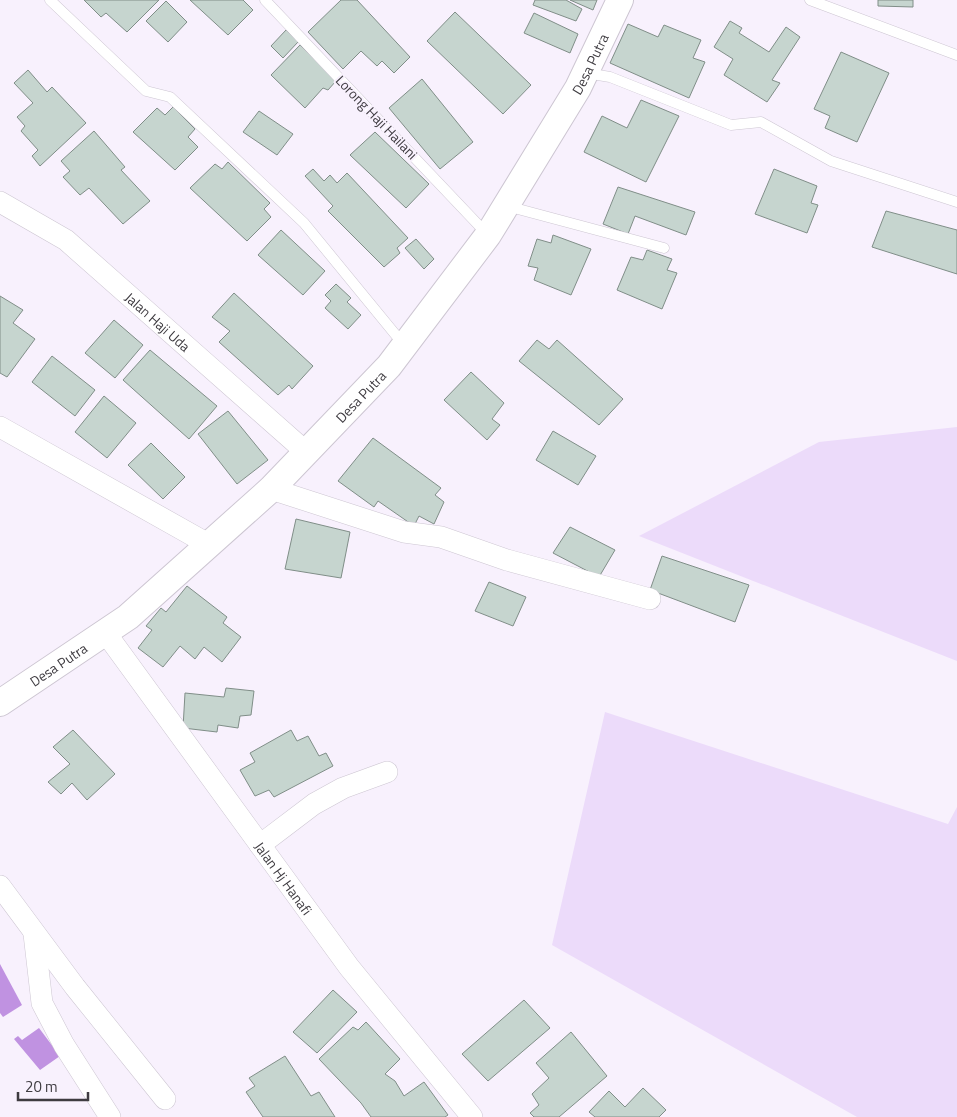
<svg xmlns="http://www.w3.org/2000/svg" width="957" height="1117" font-family="'Titillium Web',sans-serif">
	<style>
		.green { fill: #ecdbfa }
		.water { fill: #c092e1 }
		.building { fill: #c6d5cf; stroke: #808e88 }
		.lines { fill: none; stroke-linecap: round; stroke-linejoin: round }
		.service-casing { stroke: #cdc6d2; stroke-width: 11 }
		.minor-casing { stroke: #cdc6d2; stroke-width: 22 }
		.tertiary-casing { stroke: #cdc6d2; stroke-width: 28 }
		.service { stroke: #fff; stroke-width: 10 }
		.minor { stroke: #fff; stroke-width: 21 }
		.tertiary { stroke: #fff; stroke-width: 26 }
		.labels { text-anchor: middle; dominant-baseline: central; stroke-width: 4; stroke-linejoin: round; paint-order: stroke }
		.street-label { font-size: 14px; fill: #3e3b40; stroke: #f8f1fd }
	</style>
	<rect width="100%" height="100%" fill="#f8f1fd"/>
	<g class="green">
		<path d="M957,427V661L639,536L819,442Z"/>
		<path d="M605,712L948,824L957,807V1117H857L552,945Z"/>
	</g>
	<g class="water">
		<path d="M0,964L22,1005L3,1017L0,1013Z"/>
		<path d="M39,1028L60,1056L40,1070L14,1039L18,1036L22,1040Z"/>
	</g>
	<g class="building">
		<path d="M84,0H159L127,32L106,13L101,17Z"/>
		<path d="M190,0H243L253,10L228,35Z"/>
		<path d="M341,0H357L410,57L394,73L382,61L377,66L361,51L343,69L308,32Z"/>
		<path d="M535,0H566L582,9L576,21L533,5Z"/>
		<path d="M570,0H597L593,10Z"/>
		<path d="M878,0H913V7L878,6Z"/>
		<path d="M166,1L187,22L168,42L146,21Z"/>
		<path d="M455,12L531,85L503,114L427,41Z"/>
		<path d="M534,13L578,34L570,53L524,33Z"/>
		<path d="M730,21L742,28L739,33L769,52L786,27L800,37L772,80L780,83L767,102L724,75L733,59L714,47Z"/>
		<path d="M628,24L658,37L664,25L701,40L693,58L705,62L689,98L610,63Z"/>
		<path d="M286,30L298,42L283,58L271,46Z"/>
		<path d="M300,45L336,81L328,90L323,88L305,108L271,75Z"/>
		<path d="M841,52L889,73L857,142L825,128L830,116L814,109Z"/>
		<path d="M28,70L47,92L52,87L86,123L40,166L32,156L38,150L21,131L25,126L17,117L33,103L14,83Z"/>
		<path d="M422,79L473,142L440,169L389,108Z"/>
		<path d="M641,100L679,116L646,182L584,152L602,116L627,128Z"/>
		<path d="M173,107L195,129L188,137L198,147L175,170L133,132L157,108L165,115Z"/>
		<path d="M259,111L293,134L277,155L243,132Z"/>
		<path d="M94,131L125,167L121,170L150,201L123,224L89,188L80,195L63,177L70,171L61,161Z"/>
		<path d="M375,132L429,184L406,208L350,155Z"/>
		<path d="M228,162L270,203L264,209L271,217L247,241L190,188L215,164L222,169Z"/>
		<path d="M313,169L324,181L330,175L337,183L347,173L408,238L397,248L400,253L384,267L328,211L333,206L305,176Z"/>
		<path d="M774,169L817,186L811,203L818,205L807,233L755,214Z"/>
		<path d="M618,187L695,212L686,235L635,216L628,234L603,224Z"/>
		<path d="M886,211L957,230V274L872,247Z"/>
		<path d="M281,230L325,271L303,295L258,255Z"/>
		<path d="M553,235L591,249L571,295L534,280L538,268L528,266L537,239L551,243Z"/>
		<path d="M416,239L434,259L424,269L405,248Z"/>
		<path d="M647,250L672,259L667,270L677,273L662,309L617,290L631,257L643,260Z"/>
		<path d="M336,284L351,298L347,302L361,315L348,329L325,308L331,301L325,295Z"/>
		<path d="M234,293L313,366L292,389L289,385L278,395L219,342L230,331L212,317Z"/>
		<path d="M0,296L23,310L13,323L35,339L7,377L0,373Z"/>
		<path d="M114,320L143,345L115,378L85,353Z"/>
		<path d="M537,340L549,349L557,340L623,399L599,425L519,361Z"/>
		<path d="M150,350L217,406L189,439L123,380Z"/>
		<path d="M52,356L95,390L75,416L32,382Z"/>
		<path d="M471,372L504,403L492,419L500,425L487,440L444,400Z"/>
		<path d="M104,396L136,423L107,458L75,432Z"/>
		<path d="M228,411L268,460L237,484L198,434Z"/>
		<path d="M553,431L596,456L578,485L536,460Z"/>
		<path d="M373,438L441,488L435,495L444,502L434,524L419,516L414,526L378,501L374,507L338,481Z"/>
		<path d="M151,443L185,477L163,499L128,465Z"/>
		<path d="M296,519L350,532L341,578L285,569Z"/>
		<path d="M570,527L615,550L599,577L553,553Z"/>
		<path d="M662,556L749,585L735,622L650,590Z"/>
		<path d="M489,582L526,597L513,626L475,611Z"/>
		<path d="M187,586L227,617L223,623L241,637L222,662L204,647L195,659L180,646L163,667L138,648L152,630L146,626L161,608L166,612Z"/>
		<path d="M226,688L254,691L251,715L240,716L238,728L218,725L217,732L183,728L185,693L224,697Z"/>
		<path d="M73,730L115,774L87,800L72,783L61,794L48,782L70,764L53,747Z"/>
		<path d="M291,730L297,741L308,736L319,756L326,753L333,766L274,797L269,790L255,796L240,770L255,762L250,753Z"/>
		<path d="M333,990L357,1012L317,1053L293,1032Z"/>
		<path d="M524,1000L550,1028L488,1081L462,1054Z"/>
		<path d="M366,1022L400,1059L385,1074L395,1081L404,1096L424,1082L448,1115L445,1117H371L361,1103L319,1059L353,1027L358,1030Z"/>
		<path d="M571,1032L607,1076L559,1117H534L530,1113L539,1105L532,1094L549,1078L536,1063Z"/>
		<path d="M285,1056L311,1096L319,1092L335,1117H263L246,1092L255,1086L249,1078Z"/>
		<path d="M643,1088L666,1110L659,1117H595L589,1112L609,1091L625,1107Z"/>
	</g>
	<g class="lines">
		<defs>
			<g id="service">
				<path d="M50,0L146,91L170,97L304,223L404,345"/>
				<path d="M265,0L487,234"/>
				<path d="M810,0L957,55"/>
				<path d="M586,73L610,77L731,125L761,122L831,161L957,202"/>
				<path d="M507,206L664,248"/>
			</g>
			<g id="minor">
				<path id="s1" d="M0,202L66,240L306,452"/>
				<path d="M0,427L208,544"/>
				<path d="M271,489L404,532L441,537L507,560L650,599"/>
				<path id="s2" d="M105,632L349,967L472,1117"/>
				<path d="M260,845L314,804L343,788L387,772"/>
				<path d="M0,886L75,987L165,1099"/>
				<path d="M34,934L42,1003L64,1045L110,1117"/>
			</g>
			<g id="tertiary">
				<path id="s3" d="M0,703L128,617L271,489L389,366L488,235L578,88L620,0"/>
			</g>
		</defs>
		<use href="#service" class="service-casing"/>
		<use href="#minor" class="minor-casing"/>
		<use href="#tertiary" class="tertiary-casing"/>
		<use href="#service" class="service"/>
		<use href="#minor" class="minor"/>
		<use href="#tertiary" class="tertiary"/>
	</g>
	<g class="labels">
		<g class="street-label">
			<text stroke="none"><textPath href="#s3" startOffset="880">Desa Putra</textPath></text>
			<text transform="translate(377 117) rotate(46)">Lorong Haji Hailani</text>
			<text stroke="none"><textPath href="#s1" startOffset="199">Jalan Haji Uda</textPath></text>
			<text stroke="none"><textPath href="#s3" startOffset="475">Desa Putra</textPath></text>
			<text stroke="none"><textPath href="#s3" startOffset="70">Desa Putra</textPath></text>
			<text stroke="none"><textPath href="#s2" startOffset="304">Jalan Hj Hanafi</textPath></text>
		</g>
	</g>
	<path d="M18 1092v8h70v-8" fill="none" stroke="#3e3b40" stroke-width="2.5"/>
	<text x="25" y="1092" font-size="15" fill="#3e3b40" stroke="#f8f1fd" stroke-width="4" paint-order="stroke">20 m</text>
</svg>
